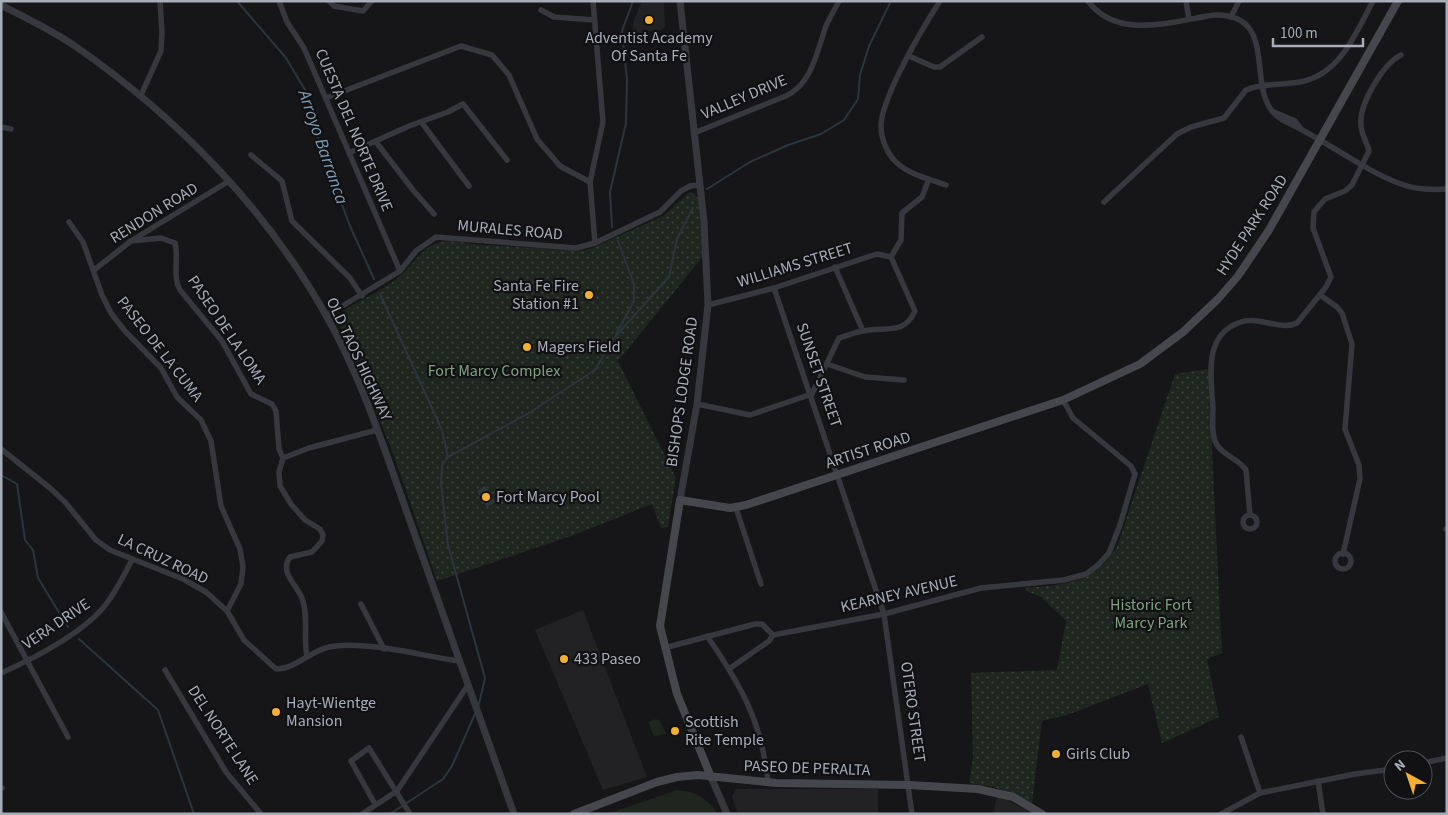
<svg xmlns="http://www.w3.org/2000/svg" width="1448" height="815" font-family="'Source Sans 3',sans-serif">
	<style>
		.built { fill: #222225 }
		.grass { fill: #1e261f }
		.park { fill: url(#park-dots) }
		.water { fill: url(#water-ripples) }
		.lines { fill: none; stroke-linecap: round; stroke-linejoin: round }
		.stream { stroke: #2c353c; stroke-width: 2 }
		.minor { stroke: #37383d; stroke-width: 5.5 }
		.tertiary { stroke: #37383d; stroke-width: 7 }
		.secondary { stroke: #45474d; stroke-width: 8 }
		.poi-dot { fill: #f2b134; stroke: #111113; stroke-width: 2 }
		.labels { text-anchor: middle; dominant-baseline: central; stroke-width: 4.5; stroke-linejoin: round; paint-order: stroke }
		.poi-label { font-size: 16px; fill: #a8adb8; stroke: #111113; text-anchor: start }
		.street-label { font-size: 16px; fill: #a8adb8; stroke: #111113 }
		.park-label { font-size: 16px; fill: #7fa381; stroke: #111113 }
		.water-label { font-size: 18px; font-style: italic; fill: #7f9bb3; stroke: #111113 }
	</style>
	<defs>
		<pattern id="park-dots" width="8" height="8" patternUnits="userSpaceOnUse" patternTransform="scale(1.25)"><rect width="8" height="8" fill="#1e261f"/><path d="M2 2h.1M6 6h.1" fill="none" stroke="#3c433d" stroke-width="1.8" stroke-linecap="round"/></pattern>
		<pattern id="water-ripples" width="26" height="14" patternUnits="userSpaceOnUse" patternTransform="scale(1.25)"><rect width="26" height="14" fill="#2c353c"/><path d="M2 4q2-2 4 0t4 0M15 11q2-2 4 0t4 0" fill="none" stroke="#485056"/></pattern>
	</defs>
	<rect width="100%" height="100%" fill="#161618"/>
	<g class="built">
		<path d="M642,1H664L665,26L662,30L646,31L647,38L633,39V23Z"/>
		<path d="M583,610L647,777L603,790L535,630Z"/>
		<path d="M736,789H878V814H738L732,797Z"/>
		<path d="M997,797L1007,800L1032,813L993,814Z"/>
	</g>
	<g class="grass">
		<path d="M656,719L660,721L666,734L654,736L648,722Z"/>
		<path d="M677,790C695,791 708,799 718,814H607Z"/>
	</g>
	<g class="park">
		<path d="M690,192L695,194L698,199L704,255L618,361L676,478L668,527L661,528L652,504L574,535L437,581L393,453L338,321L340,314C354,302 374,295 390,284C422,262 422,231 470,244L580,251L590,249L663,216Z"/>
		<path d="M1208,369L1222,653L1207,659L1219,717L1162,743L1148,684L1067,715L1042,721L1032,803L994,787L969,783L973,758L971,673L1057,670L1066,621L1041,597L1026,591L1025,588C1067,584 1091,585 1117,547L1175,374Z"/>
	</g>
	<path class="water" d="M485,486L495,502L487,507L477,491Z"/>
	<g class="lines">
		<g class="stream">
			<path d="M237,1L286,58L305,90L322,152L350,226L374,279"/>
			<path d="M707,189L750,162L788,145L821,134L844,120L858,99L860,75L869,46L891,1"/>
			<path d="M612,227L610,192L626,123L627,80L622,31L633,1"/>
			<path d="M380,294L442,430L448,457"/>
			<path d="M616,334L634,301V284L618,241"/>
			<path d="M1,475L17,484L25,540L33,550L38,578L68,627"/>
			<path d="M79,639L158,710L194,814"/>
			<path d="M478,708L485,678L448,545L441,483L442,465L448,457L529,413L595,370L613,339L669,277L677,239L693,208"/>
			<path d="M390,814L443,779L452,766L475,714"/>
		</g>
		<g class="minor">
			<path d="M279,1L287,22L304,48L400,271"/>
			<path d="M329,1L334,6L363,11L372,1"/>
			<path d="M593,1L603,122L590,182L595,243"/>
			<path d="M940,1C923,27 882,97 881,125C881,139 887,154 897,163C910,175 930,179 946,185"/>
			<path d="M1088,1C1118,41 1173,21 1214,15C1277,13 1248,80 1272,111C1281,122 1293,124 1304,131C1334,147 1370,173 1401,184C1416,190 1431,190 1447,189"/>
			<path d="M1186,1L1189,19"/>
			<path d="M541,10L554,17L594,20"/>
			<path d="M1231,17L1239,1"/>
			<path d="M909,56L934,67H940L982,37"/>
			<path d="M141,95L161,51L162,33L160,1"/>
			<path d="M326,98L461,46L492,55L509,75L537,139L560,166L590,182"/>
			<path d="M1274,112L1295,121L1301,129"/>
			<path d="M422,123L469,186"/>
			<path d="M1,127L11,129"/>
			<path d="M694,133L786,96C812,84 817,51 826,26C830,17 835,9 839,1"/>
			<path d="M376,142L413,190L434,214"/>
			<path d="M349,153L409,126L448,112L463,104L507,160"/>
			<path d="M251,155L282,181L292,221L350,278L362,296"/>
			<path d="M1104,202L1177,134L1191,127L1224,118L1246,90C1262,83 1283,85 1300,82C1340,75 1356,33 1373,1"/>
			<path d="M69,222L83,242L102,295L111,313L124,330L161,368L177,397L201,420L211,441L221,506L240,549L243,567L241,584L227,611L244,640L276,669C296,669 310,651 329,647C365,640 422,656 459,661"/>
			<path d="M131,241L161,238L175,243C179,258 172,276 180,290L222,341L251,394L272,404L276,411L279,449L283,458L279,472L280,486L291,504L305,520L320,529L323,535L322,541L312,552L290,557C279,572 296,584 302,598C309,616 303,638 307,657"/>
			<path d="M891,257L901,240L902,213L922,197L929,179"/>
			<path d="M835,267L863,331"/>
			<path d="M94,270L131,241L229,181"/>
			<path d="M774,288L884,614L912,814"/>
			<path d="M1320,295L1337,307L1342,313L1352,344L1345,429L1359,465L1360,479L1343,554"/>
			<path d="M708,305L774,288L877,254L891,257"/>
			<path d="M326,316L400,271L416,251L436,237L576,248L595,243L660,212L681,191L690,186L699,185"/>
			<path d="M827,364L865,377L904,380"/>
			<path d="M697,404L750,415L812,394L839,338C847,336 855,332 863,331C885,326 904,336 915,311L891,257"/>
			<path d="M1,449L50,488L65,502L96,540L110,550L183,579L206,592L227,611"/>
			<path d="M283,458L309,448L377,430"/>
			<path d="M736,508L761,584"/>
			<path d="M1250,515L1246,470C1239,459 1224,456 1217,445C1211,435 1213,419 1213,408C1211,376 1203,334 1241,322C1260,316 1280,331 1297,323L1326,287L1331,277L1313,228L1314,212L1325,199L1345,191L1352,185L1369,151C1367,142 1361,134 1361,125C1359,104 1383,64 1401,55"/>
			<circle cx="1250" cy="522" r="7"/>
			<path d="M1446,529H1447"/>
			<circle cx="1343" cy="561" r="8"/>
			<path d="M361,604L384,649"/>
			<path d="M1,612L68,737"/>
			<path d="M707,636C741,685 762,722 768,782"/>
			<path d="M664,648L755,624H762L773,635"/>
			<path d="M729,669L769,641L773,635L884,614L981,588L1064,580L1086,574L1098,565L1109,553L1120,525L1135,474L1131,466L1073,418L1063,400"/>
			<path d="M165,670L226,772L261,814"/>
			<path d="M1,673C33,659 79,635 102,609C115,595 123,576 132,560"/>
			<path d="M1241,737L1260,793"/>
			<path d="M1423,763L1447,758"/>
			<path d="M1318,781L1323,814"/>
			<path d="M1,789L2,788"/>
			<path d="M375,804L351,761L369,748L410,814"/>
			<path d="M362,814L397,791L468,685"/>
			<path d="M1221,814L1260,793L1355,774L1393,769"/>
		</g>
		<g class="tertiary">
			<path d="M1,5C26,18 52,30 75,46C177,117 266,208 327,317C363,381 386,454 411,524C445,620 479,717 514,814"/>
			<path d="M680,500L697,404L708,305L704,222L680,1"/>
			<path d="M711,777L727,814"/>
		</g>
		<g class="secondary">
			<path d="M711,777L677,694L660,626L680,500L730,508L746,505L1063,400L1140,364L1183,332L1218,299L1238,276L1269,230L1398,1"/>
			<path d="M574,814L657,782L677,777L698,775L776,783L909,785L978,789L1013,797L1042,814"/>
		</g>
	</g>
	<g class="poi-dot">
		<circle cx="649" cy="20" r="5"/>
		<circle cx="589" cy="295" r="5"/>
		<circle cx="527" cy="347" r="5"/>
		<circle cx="486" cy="497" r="5"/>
		<circle cx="564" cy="659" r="5"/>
		<circle cx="276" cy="712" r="5"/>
		<circle cx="675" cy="731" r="5"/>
		<circle cx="1056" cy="754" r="5"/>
	</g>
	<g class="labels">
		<g class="poi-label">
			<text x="649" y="38" text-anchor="middle">Adventist Academy<tspan x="649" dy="18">Of Santa Fe</tspan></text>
			<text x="579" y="286" text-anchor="end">Santa Fe Fire<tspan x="579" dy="18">Station #1</tspan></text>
			<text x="537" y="347">Magers Field</text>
			<text x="496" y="497">Fort Marcy Pool</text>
			<text x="574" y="659">433 Paseo</text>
			<text x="286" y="703">Hayt-Wientge<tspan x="286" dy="18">Mansion</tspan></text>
			<text x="685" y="722">Scottish<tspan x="685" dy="18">Rite Temple</tspan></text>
			<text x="1066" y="754">Girls Club</text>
		</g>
		<g class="street-label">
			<text transform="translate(744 97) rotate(-23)">VALLEY DRIVE</text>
			<text transform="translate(354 130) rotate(67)">CUESTA DEL NORTE DRIVE</text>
			<text transform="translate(154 213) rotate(-32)">RENDON ROAD</text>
			<text transform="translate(1252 225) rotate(-57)">HYDE PARK ROAD</text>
			<text transform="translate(510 230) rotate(5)">MURALES ROAD</text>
			<text transform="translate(795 265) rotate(-17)">WILLIAMS STREET</text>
			<text transform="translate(227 330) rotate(56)">PASEO DE LA LOMA</text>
			<text transform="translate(160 349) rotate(52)">PASEO DE LA CUMA</text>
			<text transform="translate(359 359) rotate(65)">OLD TAOS HIGHWAY</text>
			<text transform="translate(819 375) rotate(71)">SUNSET STREET</text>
			<text transform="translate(682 392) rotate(-82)">BISHOPS LODGE ROAD</text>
			<text transform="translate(868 450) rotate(-18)">ARTIST ROAD</text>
			<text transform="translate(163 559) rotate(25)">LA CRUZ ROAD</text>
			<text transform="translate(899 594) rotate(-13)">KEARNEY AVENUE</text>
			<text transform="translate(56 624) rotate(-34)">VERA DRIVE</text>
			<text transform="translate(913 712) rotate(82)">OTERO STREET</text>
			<text transform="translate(223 735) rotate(57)">DEL NORTE LANE</text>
			<text transform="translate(807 768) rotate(2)">PASEO DE PERALTA</text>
		</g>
		<g class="park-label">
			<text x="494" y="371">Fort Marcy Complex</text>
			<text x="1151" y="605">Historic Fort<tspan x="1151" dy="18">Marcy Park</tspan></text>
		</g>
		<g class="water-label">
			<text transform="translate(323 147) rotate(71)">Arroyo Barranca</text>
		</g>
	</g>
	<rect width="1448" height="815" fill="none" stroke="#a8adb8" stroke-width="5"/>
	<g transform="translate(1408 775) rotate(320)"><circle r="24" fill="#111113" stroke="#4d4f55"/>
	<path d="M0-4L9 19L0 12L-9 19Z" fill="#f2b134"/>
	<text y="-8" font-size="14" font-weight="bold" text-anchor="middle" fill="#a8adb8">N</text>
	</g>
	<path d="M1273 38v8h90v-8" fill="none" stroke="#a8adb8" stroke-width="2.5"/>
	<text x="1280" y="38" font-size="15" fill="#a8adb8" stroke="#111113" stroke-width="4" paint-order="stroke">100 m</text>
</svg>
